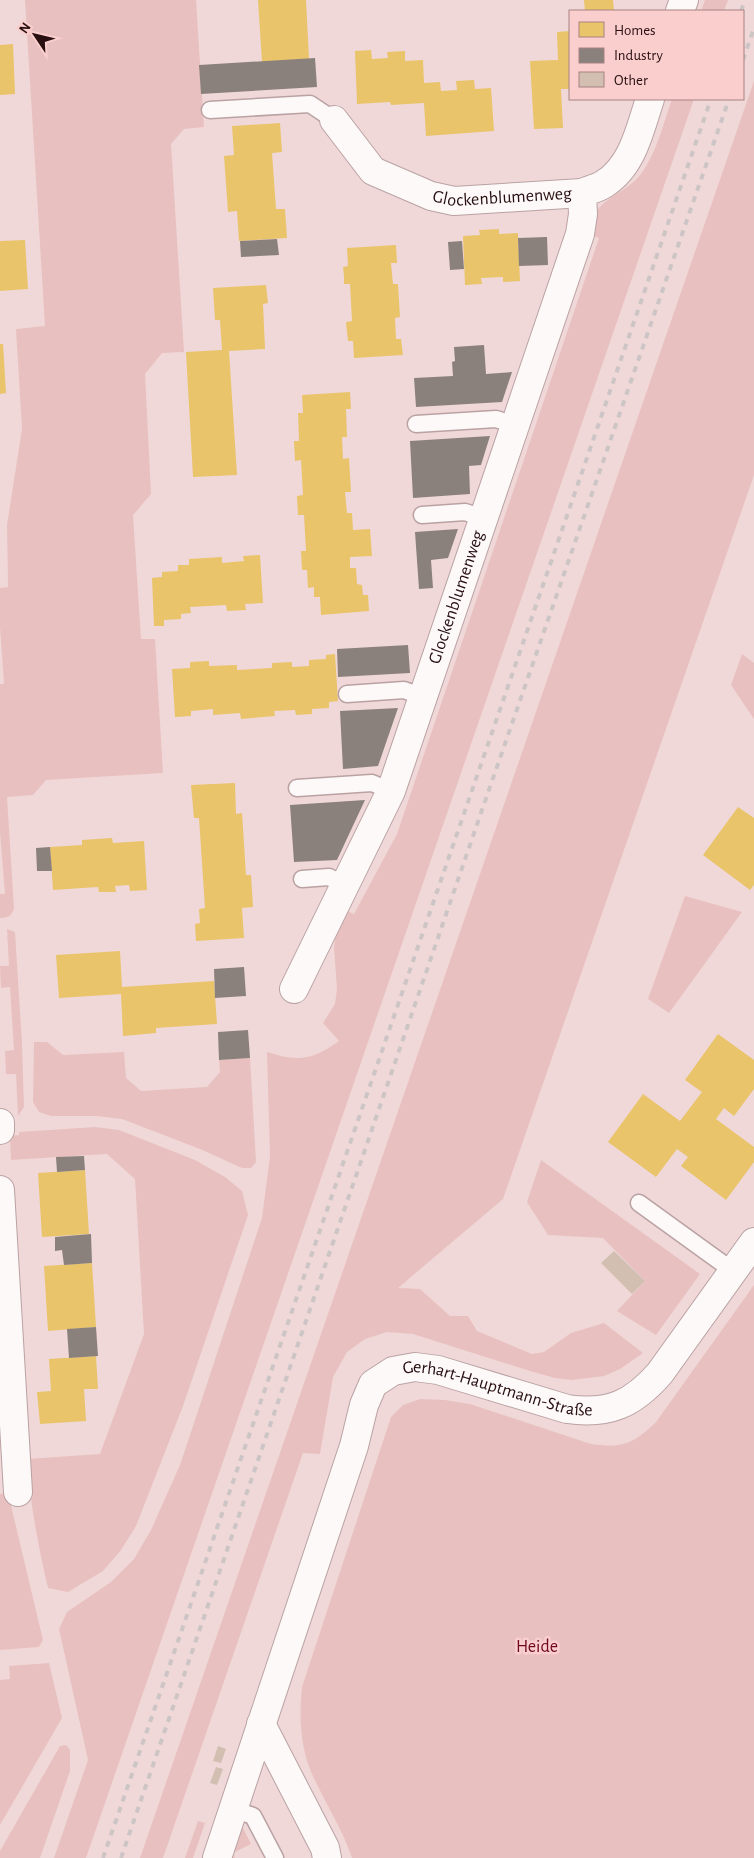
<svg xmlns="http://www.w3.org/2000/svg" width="754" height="1858" font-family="'Alegreya Sans',sans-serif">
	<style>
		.green { fill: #e9c0c0 }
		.homes { fill: #e9c46a }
		.industry { fill: #8a817c }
		.building { fill: #d2bfb2 }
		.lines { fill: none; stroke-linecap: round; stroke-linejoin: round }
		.service-casing { stroke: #baa2a3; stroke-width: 19 }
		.minor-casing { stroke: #baa2a3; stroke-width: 30 }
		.service { stroke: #fdf9f9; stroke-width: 16 }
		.minor { stroke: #fdf9f9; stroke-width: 28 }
		.rail { stroke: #cdc5c5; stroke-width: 4; stroke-dasharray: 6 6; stroke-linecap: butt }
		.labels { text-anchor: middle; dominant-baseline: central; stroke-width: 5; stroke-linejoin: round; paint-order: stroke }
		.street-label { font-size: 18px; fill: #280f10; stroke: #fbcece }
		.park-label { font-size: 18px; fill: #6d081d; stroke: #fbcece }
	</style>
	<rect width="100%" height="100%" fill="#f0d8d8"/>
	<g class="green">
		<path d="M25,0H196L204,127L184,129L171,144L184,352L162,353L145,374L151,494L133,515L141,639H155L163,773L46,780L33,795L7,797L14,909C11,916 8,918 0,918V894H5L0,832V684H4L0,627V588L8,587L7,525L22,429L16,329L45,326Z"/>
		<path d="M705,0H728L724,11H701Z"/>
		<path d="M754,81V475L503,1199L398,1288L420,1289L450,1316H468L477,1331L532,1354L544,1352L571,1333L604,1323L643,1353L620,1369L604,1376L572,1380L555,1378L530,1371L413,1334L387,1332L365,1339L347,1352L333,1377L320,1454L303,1453L163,1858H140Z"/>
		<path d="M672,99H694L86,1858H54L88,1760L59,1629L67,1612L111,1582L134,1559L151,1530L180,1465L262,1218L270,1156L267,1052C297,1062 313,1060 339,1041L323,1023L335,1004L337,989L334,948L337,925L343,909L354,914L397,834L599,238L587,233C591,223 595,210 604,203C616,193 631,187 641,174C657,152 663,124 672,99Z"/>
		<path d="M742,654L754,663V719L731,685Z"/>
		<path d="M685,896L742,912L669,1013L648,999Z"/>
		<path d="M7,929L15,932L22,1044L24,1107L18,1116L16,1074H6L5,1051L14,1050L10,987L1,988L0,966H9Z"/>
		<path d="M34,1042H47L63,1055L124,1052L126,1078L141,1091L207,1087L220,1072L219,1060L250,1058L256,1162L251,1168H242L200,1149L122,1119L96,1116H51L39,1112L33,1102Z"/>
		<path d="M95,1127L119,1130L195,1160L225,1177L242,1191L248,1215L183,1406L136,1526L121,1550L103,1571L68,1592L48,1588C38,1545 30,1503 27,1459L100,1454L144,1334L135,1179L107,1154L11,1160L10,1136L19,1135V1132Z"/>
		<path d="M541,1160L700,1274L656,1335L617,1311L645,1281L603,1238L548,1235L527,1202Z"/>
		<path d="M754,1285V1858H352C342,1828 325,1803 312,1774C300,1747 299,1716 302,1687L391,1417L403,1405L420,1399L445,1400L470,1404L591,1444C623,1448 632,1445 656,1422Z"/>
		<path d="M8,1493L43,1640L39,1647L0,1650V1494Z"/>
		<path d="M49,1663L62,1718L0,1825V1680L10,1679L9,1666Z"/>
		<path d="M66,1745L70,1750V1771L40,1858H0V1851L60,1746Z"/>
		<path d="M198,1821L205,1823L193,1858H185Z"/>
		<path d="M237,1828H243L251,1844L233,1853L235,1858H229Z"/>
	</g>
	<g class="homes">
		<path d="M258,0H306L309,59L262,62Z"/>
		<path d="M584,0H613L614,11H585Z"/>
		<path d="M570,31V89H561L563,128L534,129L530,61L558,60L557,32Z"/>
		<path d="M13,44L15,94L0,95V45Z"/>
		<path d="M371,50L372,59L388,58L387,52L405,51V61L423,60L424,83L440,82L441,91L457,90L456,81L474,80L475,89L491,88L494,131L426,136L424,103L391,105L390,102L357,104L355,51Z"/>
		<path d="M280,123L282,152L272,153L276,209H285L287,238L239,241L237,211L228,212L224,156L234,155L232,126Z"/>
		<path d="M499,229V234L518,233L520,281L503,282V277L481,278L482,284L465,285L463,236L480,235L479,230Z"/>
		<path d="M25,240L28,289L0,291V241Z"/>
		<path d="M396,245L397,263H391L393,284H398L399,301L400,317L395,318L396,339H401L403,355L354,358L353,341H348L346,322L352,321L350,284H344V276L343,267L348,266L347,248Z"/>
		<path d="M266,285L268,303L263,304L265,349L229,351L237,475L193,477L186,352L222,350L220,320H215L213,288Z"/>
		<path d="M0,344H3L6,393L0,394Z"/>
		<path d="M350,392L351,409H346L347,437H342L343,459L349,458L351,492H345L347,513H352L353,530L370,529L372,556L350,557V568H356L357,584L362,585L363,595H368L369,611L321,615L320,597H314V587L308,588L307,570H302L301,551H306L304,515H298L297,496L303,495L301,460L295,461L294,441H299L298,413H303L302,395Z"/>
		<path d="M260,555L263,603L245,604L246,610L227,611L226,605L190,607L191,613L181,614V619L164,620V626H154L152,578L162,577V572L178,571V565H189V559L222,557V563L244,561L243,556Z"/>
		<path d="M335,654L338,701L329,702V708L312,709V714L296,715L295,710L274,711L275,716L241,719L240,713L213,715V709L191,711V716L175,717L172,669L190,668V662L209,661V666L237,665V670L272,668V663L292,662V667L309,666V660L326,659V655Z"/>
		<path d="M235,783L236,814L242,813L246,875H251L253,907L242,908L244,938L196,941L195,924L200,923L199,909L205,908L199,818H194L191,785Z"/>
		<path d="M738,807L754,818V885L750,890L703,855Z"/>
		<path d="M112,838L113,843L144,841L147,890L130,891L129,885L115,886L116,892H99L98,887L53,890L50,847L82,845V840Z"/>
		<path d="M120,951L122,987L214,981L217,1024L156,1028V1033L123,1036L121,994L59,998L56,955Z"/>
		<path d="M718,1034L754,1060V1089L734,1116L724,1108L716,1119L754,1147V1162L726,1200L681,1166L688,1157L677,1149L656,1177L608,1142L643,1094L680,1121L702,1092L685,1080Z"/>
		<path d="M85,1170L89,1234L42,1237L38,1173Z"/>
		<path d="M92,1263L96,1327L48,1331L44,1266Z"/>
		<path d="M96,1356L98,1389H84L86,1421L40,1424L37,1392L51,1391L49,1359Z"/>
	</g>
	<g class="industry">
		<path d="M315,58L317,87L201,94L199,65Z"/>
		<path d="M547,237L548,265L519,266L518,238Z"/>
		<path d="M277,239L279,255L241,257L240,241Z"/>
		<path d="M462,241L464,269L450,270L448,242Z"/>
		<path d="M484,345L486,374L512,372L502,402L416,407L414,378L453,376L452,362L455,361L454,347Z"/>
		<path d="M490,436L481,465L469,466L470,494L413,498L410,441Z"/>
		<path d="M458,529L448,558L431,560L433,588L419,589L415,532Z"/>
		<path d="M408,645L410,673L338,677L337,649Z"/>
		<path d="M398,708L378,766L343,769L340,711Z"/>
		<path d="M365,800L337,860L294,862L290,805Z"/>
		<path d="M50,847L52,871H37L36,848Z"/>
		<path d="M244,967L246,996L215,998L214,969Z"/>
		<path d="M248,1030L250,1058L219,1060L218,1032Z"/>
		<path d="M84,1156L85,1170L57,1172L56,1157Z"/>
		<path d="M91,1234L92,1263L64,1265L62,1250L55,1251V1237Z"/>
		<path d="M96,1327L98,1356L69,1358L67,1329Z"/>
	</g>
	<g class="building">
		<path d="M614,1251L645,1281L632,1294L601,1263Z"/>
		<path d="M218,1746L226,1749L221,1763L213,1761Z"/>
		<path d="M216,1767L223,1769L217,1785L210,1783Z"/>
	</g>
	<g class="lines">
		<defs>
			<g id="service">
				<path d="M210,110L310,104L334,120"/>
				<path d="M416,424L496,419L515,425"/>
				<path d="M422,515L465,512L484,518"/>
				<path d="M347,694L404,690L423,697"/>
				<path d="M297,788L372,783L391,791"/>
				<path d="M302,879L329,877L345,885"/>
				<path d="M639,1203L733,1271"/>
				<path d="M233,1809L253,1816L275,1858"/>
			</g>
			<g id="minor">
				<path d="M680,11L684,0"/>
				<path id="s1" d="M334,120L373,171L431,196L454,201L582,193"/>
				<path id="s2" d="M294,989L391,791L580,234L583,214L582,193C589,190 598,188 604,184C633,166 640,129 650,99"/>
				<path d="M0,1123V1130"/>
				<path d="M0,1190L18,1492"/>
				<path d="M261,1724L325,1848L327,1858"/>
				<path id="s3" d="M217,1858L354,1446L364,1405L373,1384L393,1371L415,1367L438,1370L567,1409C609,1415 633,1404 660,1373L754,1242"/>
			</g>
		</defs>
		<use href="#service" class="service-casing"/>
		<use href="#minor" class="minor-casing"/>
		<use href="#service" class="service"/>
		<use href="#minor" class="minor"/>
		<g class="rail">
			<path d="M741,11L745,0"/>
			<path d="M743,60L754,28"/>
			<path d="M103,1858L711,99"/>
			<path d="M121,1858L482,810L729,99"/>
		</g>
	</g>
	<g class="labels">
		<g class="street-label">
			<text stroke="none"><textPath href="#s1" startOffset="199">Glockenblumenweg</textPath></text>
			<text stroke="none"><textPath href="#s2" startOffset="425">Glockenblumenweg</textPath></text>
			<text stroke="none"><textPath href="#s3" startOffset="631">Gerhart-Hauptmann-Straße</textPath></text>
		</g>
		<g class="park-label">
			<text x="537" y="1647">Heide</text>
		</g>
	</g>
	<rect x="569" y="10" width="175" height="90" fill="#fbcece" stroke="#a78282"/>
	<rect x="579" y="22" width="25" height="15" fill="#e9c46a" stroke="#a78282"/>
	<text x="614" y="35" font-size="15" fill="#280f10">Homes</text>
	<rect x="579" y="48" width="25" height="15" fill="#8a817c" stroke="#a78282"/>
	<text x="614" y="60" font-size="15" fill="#280f10">Industry</text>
	<rect x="579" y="72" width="25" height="15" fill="#d2bfb2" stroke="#a78282"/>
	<text x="614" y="85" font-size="15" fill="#280f10">Other</text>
	<g transform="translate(35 35) rotate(305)" stroke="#fbcece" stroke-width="4" paint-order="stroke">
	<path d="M0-4L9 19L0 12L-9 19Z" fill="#280f10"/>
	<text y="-8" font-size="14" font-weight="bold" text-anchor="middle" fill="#280f10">N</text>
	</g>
</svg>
